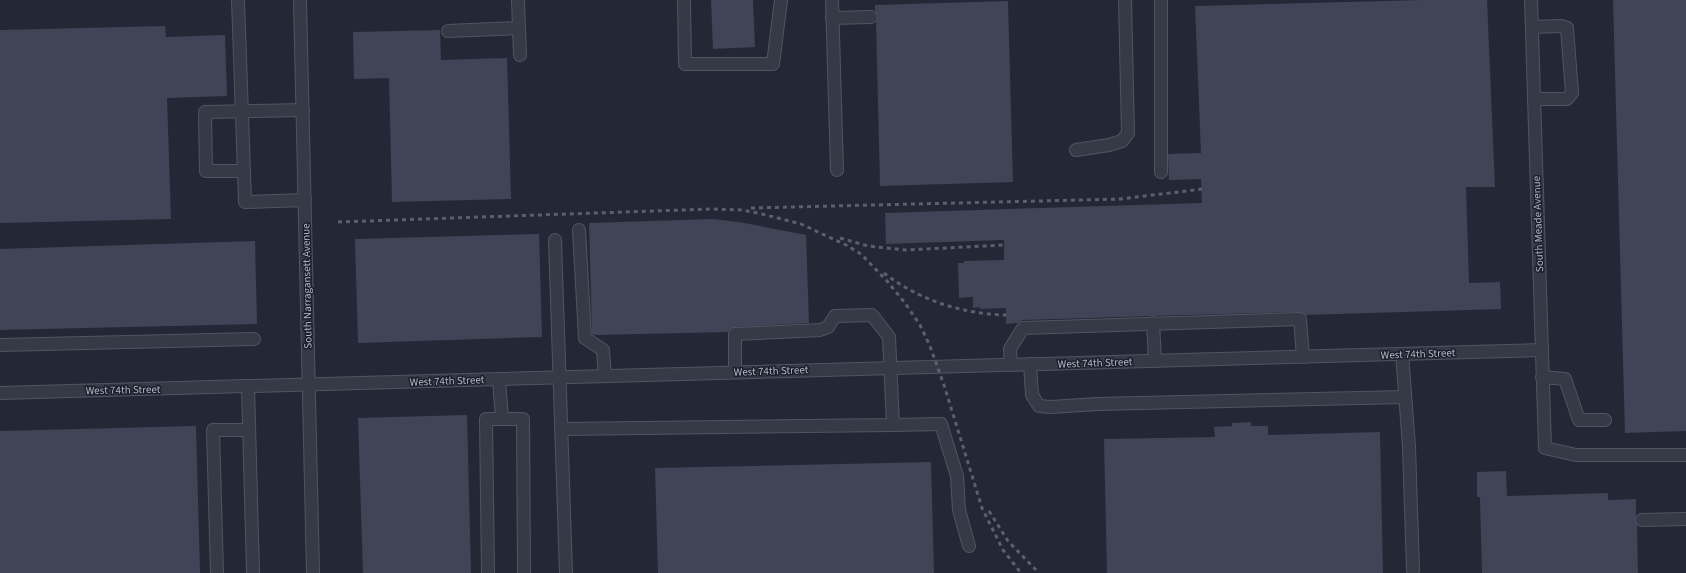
<svg xmlns="http://www.w3.org/2000/svg" width="1686" height="573" font-family="'Source Sans 3',sans-serif">
	<style>
		.building { fill: #3f4556 }
		.lines { fill: none; stroke-linecap: round; stroke-linejoin: round }
		.minor-casing { stroke: #515562; stroke-width: 14 }
		.minor { stroke: #363a47; stroke-width: 12 }
		.rail { stroke: #5a6070; stroke-width: 3; stroke-dasharray: 4 4; stroke-linecap: butt }
		.labels { text-anchor: middle; dominant-baseline: central; stroke-width: 3; stroke-linejoin: round; paint-order: stroke }
		.street-label { font-size: 11px; fill: #b1b5c3; stroke: #1b1f2c }
	</style>
	<rect width="100%" height="100%" fill="#232836"/>
	<g class="building">
		<path d="M711,0H753L755,47L713,49Z"/>
		<path d="M1423,0H1487L1495,187H1466L1469,283L1500,282L1501,309L1306,315L1300,312L1153,316L1023,320L1017,323L1006,324V308L980,309V307L973,308V297L959,298L958,263H964V261L1004,260V240L886,244L885,213L1202,203L1201,179L1169,180L1168,154L1201,153L1195,6Z"/>
		<path d="M1613,0H1686V431L1625,433Z"/>
		<path d="M1008,1L1013,182L880,186L876,23L878,16L875,11V5Z"/>
		<path d="M165,26L166,37L225,35L227,96L167,98L171,219L0,223V30Z"/>
		<path d="M440,30L441,60L507,58L511,199L392,202L389,78L354,79L353,32Z"/>
		<path d="M712,219L739,222L806,235L809,323L735,327L731,328L728,332L595,335L592,334L589,223Z"/>
		<path d="M539,234L542,337L358,343L355,239Z"/>
		<path d="M255,241L257,324L0,330V249Z"/>
		<path d="M467,415L471,573H363L358,418Z"/>
		<path d="M1251,422V426H1268V435L1380,432L1383,573H1107L1104,439L1215,437L1214,427L1232,426V423Z"/>
		<path d="M196,426L200,573H0V431Z"/>
		<path d="M931,462L934,573H658L655,468Z"/>
		<path d="M1506,471L1507,496L1608,493V500L1636,499V515L1635,521L1637,525L1638,573H1482L1480,497H1477V472Z"/>
	</g>
	<g class="lines">
		<defs>
			<g id="minor">
				<path d="M238,0L245,202L305,200"/>
				<path d="M300,0L313,573"/>
				<path d="M518,0L520,55"/>
				<path d="M684,0L685,64H773L781,0"/>
				<path d="M832,0L837,170"/>
				<path d="M1531,0L1545,448L1576,455H1686"/>
				<path d="M832,18L871,17"/>
				<path d="M1532,27L1561,26L1567,28L1572,93L1567,99H1534"/>
				<path d="M448,31L519,28"/>
				<path d="M1076,150L1109,145L1122,141L1128,133L1125,0"/>
				<path d="M244,171H206L205,112L303,110"/>
				<path d="M1161,172V0"/>
				<path d="M579,230L585,338L603,350L605,376"/>
				<path d="M555,240L566,573"/>
				<path d="M1153,323L1155,361"/>
				<path d="M0,345L254,339"/>
				<path d="M1402,354L1409,446L1413,570"/>
				<path d="M1030,364L1032,395L1039,406L1051,407L1097,404L1405,397"/>
				<path d="M1011,365L1010,349L1023,328L1300,319L1303,357"/>
				<path d="M1542,377L1565,379L1579,420H1605"/>
				<path d="M499,379L502,419"/>
				<path d="M248,386L253,573"/>
				<path d="M0,393L1542,350"/>
				<path d="M893,425L941,424L957,476L959,510L969,546"/>
				<path d="M561,429L893,425L889,337L872,315L835,316L828,327L820,330L735,334V372"/>
				<path d="M1642,520L1686,519"/>
				<path d="M217,573L213,430H249"/>
				<path d="M488,573L486,419H523L524,573"/>
			</g>
		</defs>
		<use href="#minor" class="minor-casing"/>
		<use href="#minor" class="minor"/>
		<g class="rail">
			<path d="M751,208L1121,199L1202,189"/>
			<path d="M338,222L711,209L742,210L762,214L801,224L846,245L861,254L887,281L905,303L920,325L930,346L944,385L982,508L1003,550L1021,573"/>
			<path d="M840,238L868,246L906,250L1004,245"/>
			<path d="M884,273C919,300 962,314 1006,315"/>
			<path d="M989,511L1008,541L1039,573"/>
		</g>
	</g>
	<g class="labels">
		<g class="street-label">
			<text transform="translate(1538 224) rotate(-92)">South Meade Avenue</text>
			<text transform="translate(307 286) rotate(-91)">South Narragansett Avenue</text>
			<text transform="translate(1418 354) rotate(-2)">West 74th Street</text>
			<text transform="translate(1095 363) rotate(-2)">West 74th Street</text>
			<text transform="translate(771 371) rotate(-2)">West 74th Street</text>
			<text transform="translate(447 381) rotate(-2)">West 74th Street</text>
			<text transform="translate(123 390) rotate(-1)">West 74th Street</text>
		</g>
	</g>
</svg>
